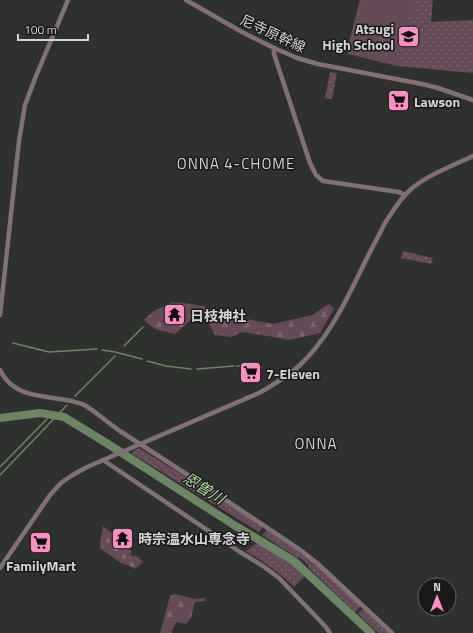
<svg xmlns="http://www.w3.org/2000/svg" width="473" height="633" font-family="'Titillium Web','Noto Sans JP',sans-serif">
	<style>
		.forest { fill: url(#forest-firs) }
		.cemetery { fill: url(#cemetery-stones) }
		.park { fill: url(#park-dots) }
		.pitch { fill: #654b57 }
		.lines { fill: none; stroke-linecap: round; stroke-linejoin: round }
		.stream { stroke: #6c8565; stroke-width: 1.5 }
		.river { stroke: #6c8565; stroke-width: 8 }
		.minor { stroke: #827078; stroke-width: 4.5 }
		.labels { text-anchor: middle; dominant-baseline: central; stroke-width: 3; stroke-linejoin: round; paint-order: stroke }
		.poi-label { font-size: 14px; font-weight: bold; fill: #d4d6d4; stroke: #181918; text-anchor: start }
		.street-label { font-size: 14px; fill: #d4d6d4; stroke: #181918 }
		.neighbourhood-label { font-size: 15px; letter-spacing: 1px; fill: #d4d6d4; stroke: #181918 }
		.water-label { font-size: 15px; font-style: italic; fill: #b4dea7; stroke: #181918 }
	</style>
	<defs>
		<pattern id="forest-firs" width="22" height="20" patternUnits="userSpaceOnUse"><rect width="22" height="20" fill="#654b57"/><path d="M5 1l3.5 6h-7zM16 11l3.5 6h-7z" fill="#7a646e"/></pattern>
		<pattern id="cemetery-stones" width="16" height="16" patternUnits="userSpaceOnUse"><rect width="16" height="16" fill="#654b57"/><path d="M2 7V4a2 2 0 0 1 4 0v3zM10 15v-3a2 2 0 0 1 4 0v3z" fill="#7a646e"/></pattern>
		<pattern id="park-dots" width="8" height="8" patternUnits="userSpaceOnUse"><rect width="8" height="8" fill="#654b57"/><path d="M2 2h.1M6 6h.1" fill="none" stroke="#7a646e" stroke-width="1.8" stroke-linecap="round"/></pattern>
	</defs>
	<rect width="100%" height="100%" fill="#2f312f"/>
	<g class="forest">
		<path d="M172,302L192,304L214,309L241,318L273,324L312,315L329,304L334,309L320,333L289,340L268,336L242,332L231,337L215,335L206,319L195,316L175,334L155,329L144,320L152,312Z"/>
		<path d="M175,594L194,599L205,598V601L195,602L191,618L186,624L177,622L174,626L171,633H160L170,596Z"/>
	</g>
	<path class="cemetery" d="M103,526L116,536L114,539L121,546L123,544L132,552L130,554L133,557L135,555L143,562L135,569L132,567L121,563L101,549L100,543Z"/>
	<g class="park">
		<path d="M360,0H433L431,22L473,20V73L397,66L348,54L347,50Z"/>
		<path d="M330,72L337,73L332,99L325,98Z"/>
		<path d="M403,251L433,258L431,264L401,258Z"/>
		<path d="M139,448L262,525V528L259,532L131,453Z"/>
		<path d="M267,530H269L313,561L360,605V607L355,612L308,567L309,566L301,558H298L262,535Z"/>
		<path d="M258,542L273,549L277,546L291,555L305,566L302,571L306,575L294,587C279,572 265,563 246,551Z"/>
		<path d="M363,609L364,610L389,633H378L358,614Z"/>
	</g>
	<path class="pitch" d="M365,0H414L395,63L350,51Z"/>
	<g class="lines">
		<g class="stream">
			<path d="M13,343L49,352L97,349"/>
			<path d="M124,346L143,327"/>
			<path d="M102,350L115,352L142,359"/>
			<path d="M147,361L166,366L191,369"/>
			<path d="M237,366L261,367"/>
			<path d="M197,369L234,366"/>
			<path d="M75,396L115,356"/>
			<path d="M48,416V414"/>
			<path d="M0,467L47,419"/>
			<path d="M0,475L67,405"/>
		</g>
		<path class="river" d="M0,418L40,413L64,417L108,444L234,525L294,561L371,633"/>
		<g class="minor">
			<path d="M186,0L242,32L274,48L297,58L318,64L422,84L438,88L473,100"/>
			<path d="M274,48V54L310,163L316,175L323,181L399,192L405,195"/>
			<path d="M0,315L19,141L25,105L36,76L68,0"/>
			<path d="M0,370C13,397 40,395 66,400C73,401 80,403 86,406C99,414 110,425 123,433C182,471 241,510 299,549L317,563L392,633"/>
			<path d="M103,460L240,552L263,566L279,578L325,626L330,633"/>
			<path d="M0,568L50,495L61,483L71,476L87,467L259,393C273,385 287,377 299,366C331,336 348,296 367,258C373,246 379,235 385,223C392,212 400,199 410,190C427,175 452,166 473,156"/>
		</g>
	</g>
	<defs>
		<symbol id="school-square" viewBox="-11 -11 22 22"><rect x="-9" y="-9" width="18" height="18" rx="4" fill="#fb8fc4" stroke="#181918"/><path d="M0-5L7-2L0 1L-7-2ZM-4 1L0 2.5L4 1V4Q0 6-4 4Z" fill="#111"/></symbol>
		<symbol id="supermarket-square" viewBox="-11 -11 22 22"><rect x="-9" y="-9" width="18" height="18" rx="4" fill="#fb8fc4" stroke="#181918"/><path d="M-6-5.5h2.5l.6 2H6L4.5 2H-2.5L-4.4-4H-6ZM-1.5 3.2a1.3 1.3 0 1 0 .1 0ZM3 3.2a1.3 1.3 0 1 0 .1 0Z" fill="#111"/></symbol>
		<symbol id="temple-square" viewBox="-11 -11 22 22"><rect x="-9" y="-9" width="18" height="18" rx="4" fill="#fb8fc4" stroke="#181918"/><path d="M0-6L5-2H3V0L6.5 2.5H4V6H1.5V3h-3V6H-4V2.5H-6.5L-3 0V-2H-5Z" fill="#111"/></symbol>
	</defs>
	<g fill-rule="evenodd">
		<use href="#school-square" x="396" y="24" width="25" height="25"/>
		<use href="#supermarket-square" x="386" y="88" width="25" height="25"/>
		<use href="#temple-square" x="162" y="302" width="25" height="25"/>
		<use href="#supermarket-square" x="238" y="360" width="25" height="25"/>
		<use href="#temple-square" x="110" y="526" width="25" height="25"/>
		<use href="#supermarket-square" x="28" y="530" width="25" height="25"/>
	</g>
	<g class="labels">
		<g class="poi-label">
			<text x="394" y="28" text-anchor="end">Atsugi<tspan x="394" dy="16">High School</tspan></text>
			<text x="414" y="101">Lawson</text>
			<text x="190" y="315">日枝神社</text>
			<text x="266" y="373">7-Eleven</text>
			<text x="138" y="538">時宗温水山専念寺</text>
			<text x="41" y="565" text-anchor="middle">FamilyMart</text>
		</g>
		<g class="street-label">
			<text transform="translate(273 33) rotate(25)">尼寺原幹線</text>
		</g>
		<g class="neighbourhood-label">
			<text x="236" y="163">ONNA 4-CHOME</text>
			<text x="316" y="443">ONNA</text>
		</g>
		<g class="water-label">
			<text transform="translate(204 488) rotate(32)">恩曽川</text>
		</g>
	</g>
	<g transform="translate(437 597)"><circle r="19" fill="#181918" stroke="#636563"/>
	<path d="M0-3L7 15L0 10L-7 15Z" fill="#fb8fc4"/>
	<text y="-6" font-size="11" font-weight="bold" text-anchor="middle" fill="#d4d6d4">N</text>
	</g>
	<path d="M18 34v6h70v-6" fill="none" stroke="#d4d6d4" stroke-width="2"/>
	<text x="24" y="34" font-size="12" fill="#d4d6d4" stroke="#181918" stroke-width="3" paint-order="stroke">100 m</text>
</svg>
